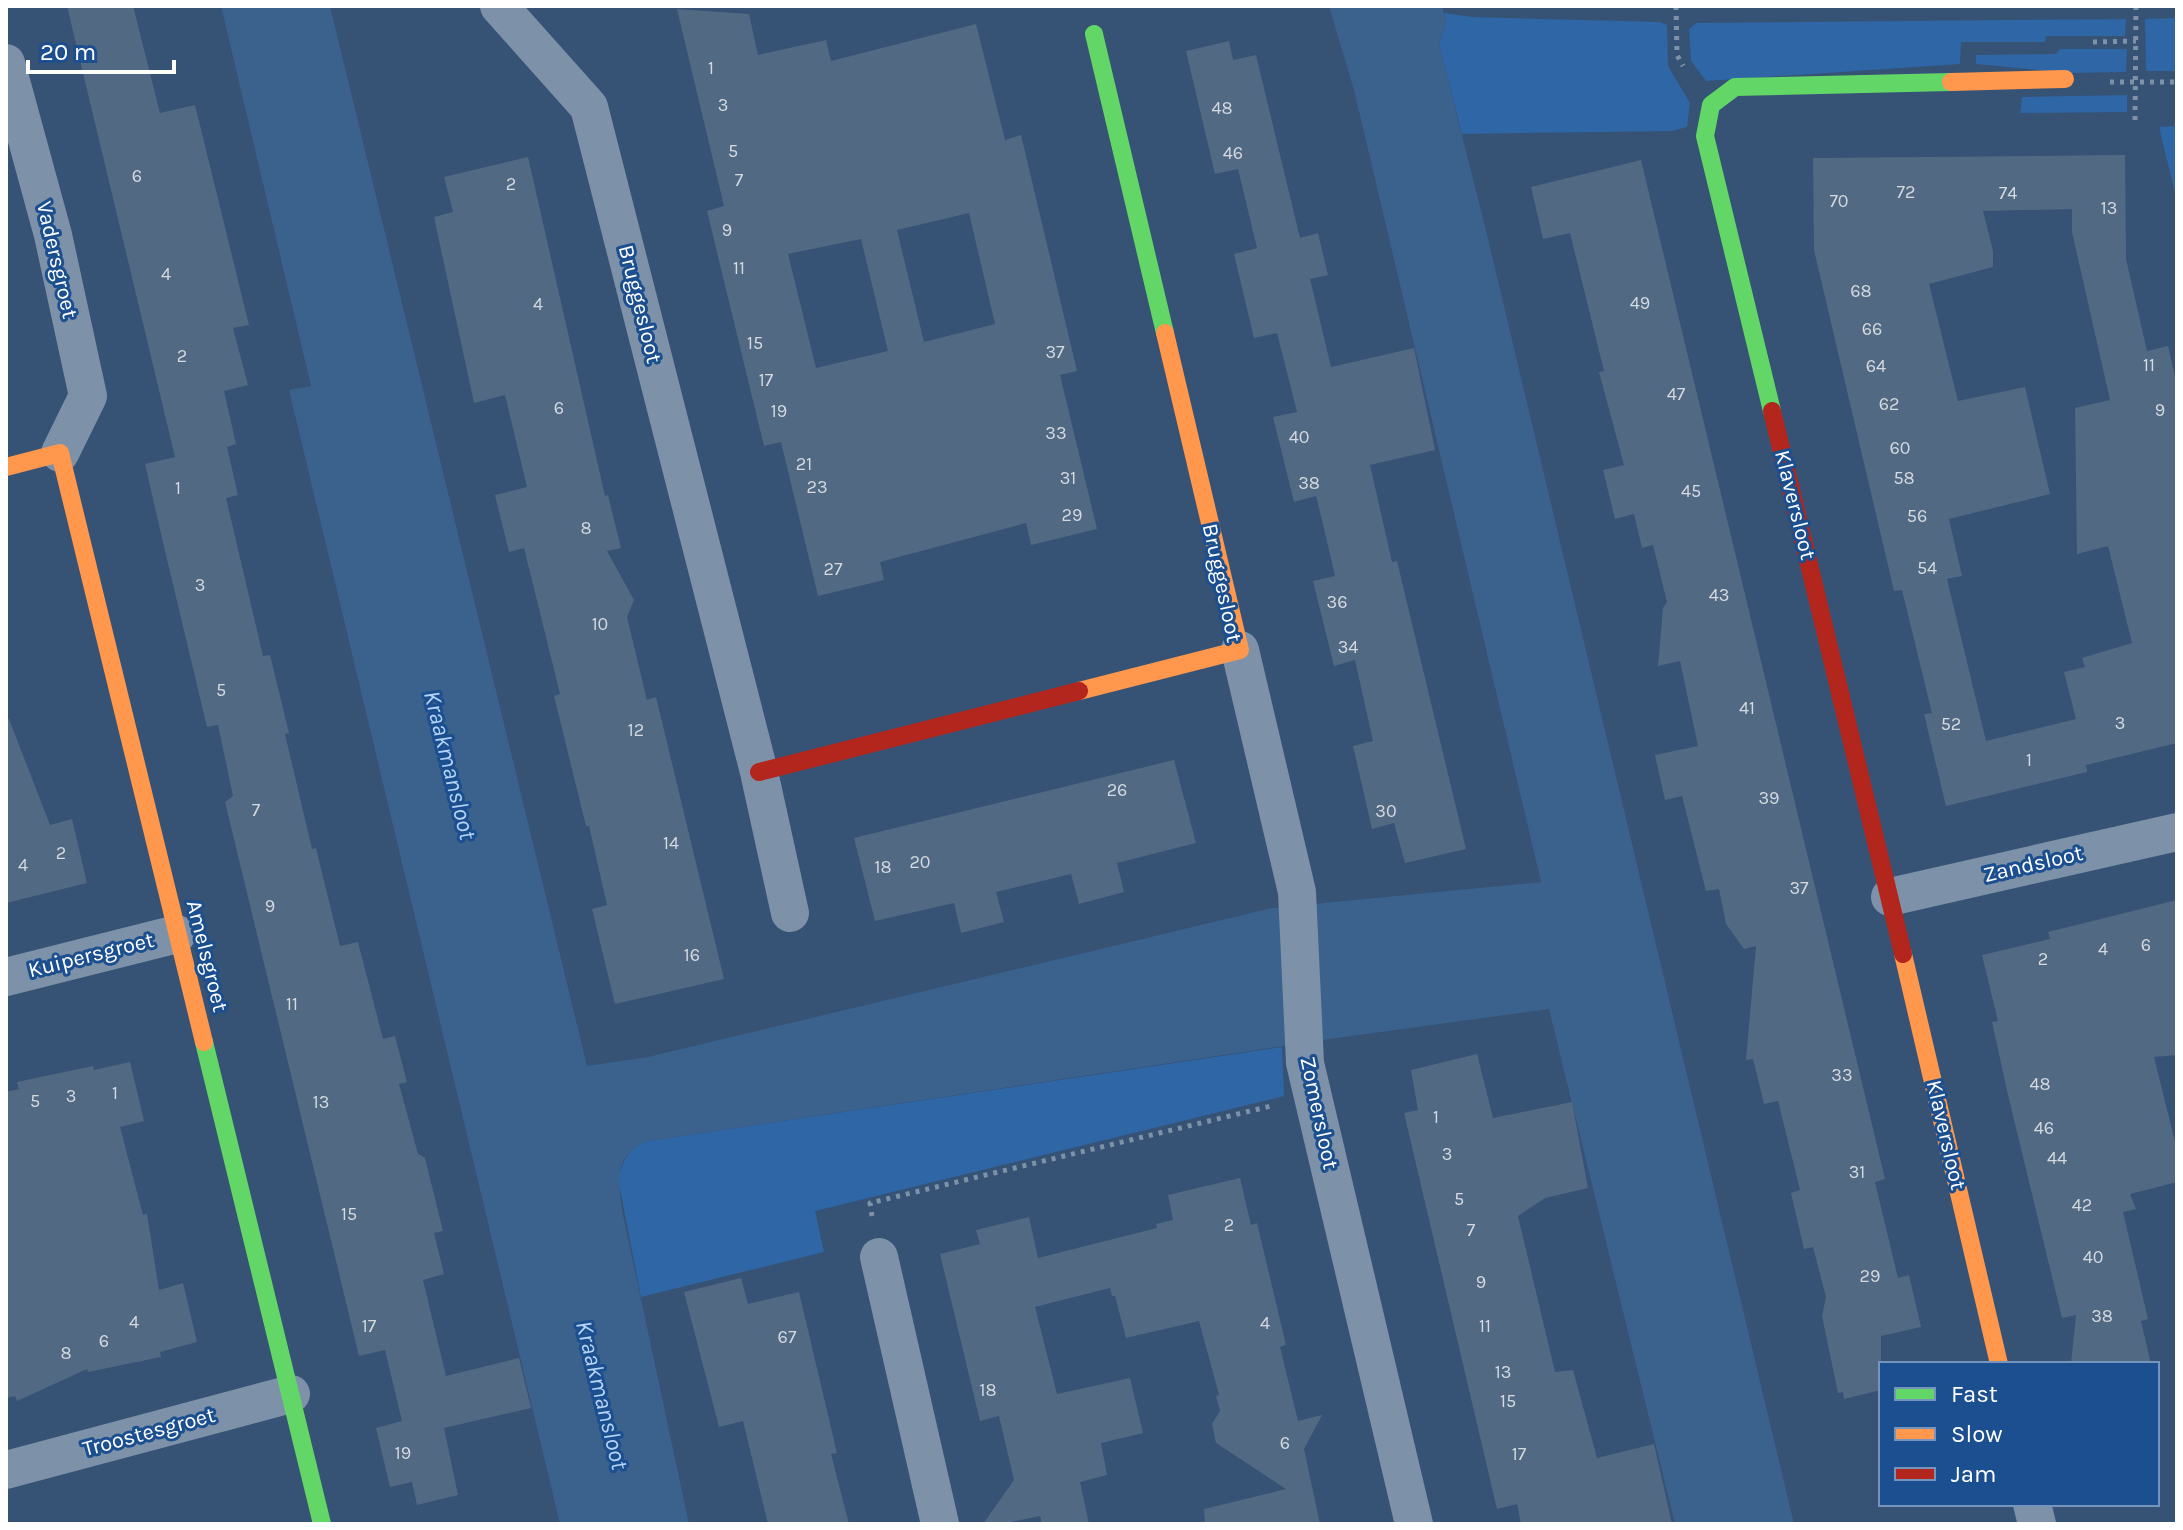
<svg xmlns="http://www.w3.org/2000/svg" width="2183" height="1530" font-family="Karla,sans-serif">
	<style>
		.green { fill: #2f66a5 }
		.water { fill: #3b618d }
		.building { fill: #526984; fill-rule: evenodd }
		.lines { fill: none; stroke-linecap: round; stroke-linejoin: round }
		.path { stroke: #7d92a8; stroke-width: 5; stroke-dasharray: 4 6; stroke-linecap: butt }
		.street { stroke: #7d92a8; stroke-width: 38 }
		.fast { stroke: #63d668; stroke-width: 18 }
		.slow { stroke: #ff974d; stroke-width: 18 }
		.jam { stroke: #b3261e; stroke-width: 18 }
		.labels { text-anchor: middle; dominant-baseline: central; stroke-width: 6; stroke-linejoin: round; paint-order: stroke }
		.number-label { font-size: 18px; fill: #d4dae0 }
		.street-label { font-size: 22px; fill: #fff; stroke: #1b4f8f }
		.water-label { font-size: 24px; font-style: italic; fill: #b5d3f5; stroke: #1b4f8f }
	</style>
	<rect width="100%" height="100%" fill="#365274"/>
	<g class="green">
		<path d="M1444,13L1472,17L1660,22L1667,25L1668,66L1690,103L1687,127L1672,131L1462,134L1439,45L1446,21Z"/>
		<path d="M2177,18V71H2146L2145,19Z"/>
		<path d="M2126,19L2125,36H2046L2045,42H1961L1960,64L1706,81L1691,61L1689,29L1696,23Z"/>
		<path d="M2060,49H2127L2126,72L2072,73L1976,64V55L2056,54Z"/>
		<path d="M2127,95V112L2020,113L2022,97Z"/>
		<path d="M2177,126V201L2159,127Z"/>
		<path d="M1282,1047L1284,1096L815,1211L824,1252L641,1297L618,1179C624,1158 628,1149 648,1141Z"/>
	</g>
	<path class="water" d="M221,6H330L587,1066L648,1057L1272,908L1541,882L1354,90L1329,6H1442L1446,21L1439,45L1483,218L1794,1524H1675L1549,1009L1337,1038L648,1141C614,1155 618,1178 622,1210L689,1524H560L289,390L311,386Z"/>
	<g class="building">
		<path d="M67,6H133L160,113L195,105L249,325L233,328L248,385L224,391L236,444L227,447L238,495L226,498L263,656L270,655L289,733L285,734L312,849L316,848L340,946L358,942L383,1039L395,1036L407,1082L399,1084L418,1154L425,1158L443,1231L434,1233L444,1274L423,1280L446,1376L519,1358L531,1408L444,1428L458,1495L417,1505L412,1482L390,1487L376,1428L402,1421L385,1350L359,1356L225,802L233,796L218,725L207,727L165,551L145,464L175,457Z"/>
		<path d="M677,9L749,14L758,55L826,40L831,61L976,24L1005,140L1021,135L1077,371L1060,375L1097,529L1031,545L1026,523L880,562L884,580L818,596L781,442L764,446L707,211L724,206ZM969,213L995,324L924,342L897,230ZM861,239L888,351L816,368L788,254Z"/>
		<path d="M1229,41L1233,60L1256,55L1300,238L1318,233L1328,275L1310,279L1331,367L1414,348L1435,450L1370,465L1392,562L1397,561L1466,849L1405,863L1394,823L1372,829L1353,746L1373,741L1355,660L1334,666L1313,581L1335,576L1326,537L1316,496L1294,502L1273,417L1297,412L1277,333L1254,338L1234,254L1257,248L1238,169L1215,174L1186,51Z"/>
		<path d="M2125,155L2126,259L2147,351L2168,346L2177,385V743L2086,765L2087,772L1946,806L1924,714L1932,713L1902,590L1894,591L1814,250L1813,158ZM2072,209V232L2110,400L2075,408L2077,554L2108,546L2132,643L2082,658L2085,667L2064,672L2076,719L1986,741L1947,579L1962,576L1949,519L2050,494L2025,387L1958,401L1929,284L1993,267V251L1983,211Z"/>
		<path d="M528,157L605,496L608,495L621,548L607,551L634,600L627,617L647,700L656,697L724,979L615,1004L592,909L607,905L589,826H586L554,696L560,694L524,548L509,552L495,495L527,487L505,395L474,403L434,217L453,212L444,177Z"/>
		<path d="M1641,160L1885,1179L1875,1182L1898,1278L1909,1275L1921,1327L1881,1336V1390L1844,1399L1843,1392L1838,1393L1822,1316L1826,1297L1813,1247L1804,1249L1791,1193L1800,1190L1778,1101L1764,1104L1753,1059L1746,1060L1756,946L1744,949L1726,924L1719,889L1706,891L1682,796L1665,800L1655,755L1698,746L1680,661L1658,666L1663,608L1667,602L1653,545L1642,548L1634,514L1615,519L1603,470L1624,465L1599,372L1604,371L1570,233L1543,239L1531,187Z"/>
		<path d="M9,719L50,825L72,819L87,883L6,903V720Z"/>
		<path d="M1174,760L1196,843L1117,863L1124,892L1079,904L1071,874L996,892L1004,922L961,933L954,903L875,921L854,838Z"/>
		<path d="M2177,900V1055L2154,1057L2177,1150V1182L2130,1194L2136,1209L2123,1212L2148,1319L2141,1321L2151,1364H2071L2076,1315L2062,1318L2008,1095L1992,1022L1998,1021L1982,955L2050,939L2048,932Z"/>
		<path d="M1477,1054L1493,1118L1572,1102L1588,1188L1545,1198L1518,1216L1555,1372L1573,1370L1597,1458L1654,1444L1672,1524H1521L1517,1504L1497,1509L1404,1113L1418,1110L1411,1070Z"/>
		<path d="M130,1062L144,1121L120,1127L143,1215L147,1214L159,1290L183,1283L197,1342L160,1352L161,1357L88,1372L87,1369L17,1401L15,1396L6,1398V1092L19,1089L17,1082L93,1066L94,1070Z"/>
		<path d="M1240,1178L1251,1225L1257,1223L1286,1345L1280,1347L1298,1421L1322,1415L1304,1449L1320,1524H1205L1204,1509L1286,1489L1216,1443L1212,1424L1220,1411L1216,1396L1219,1395L1199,1321L1126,1338L1115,1296H1112L1110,1288L1035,1307L1057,1394L1130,1378L1143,1433L1101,1443L1107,1475L1080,1482L1089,1524H1042L1040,1516L1001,1524H983L1014,1480L999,1416L980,1421L940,1254L980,1244L976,1230L1029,1217L1038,1258L1157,1228L1156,1224L1173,1220L1168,1195Z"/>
		<path d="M741,1278L748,1304L799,1292L837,1453L831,1454L849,1524H768L743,1421L719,1427L684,1292Z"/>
	</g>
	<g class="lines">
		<g class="path">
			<path d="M1676,6L1677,55L1683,66"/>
			<path d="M2093,42L2136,41"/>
			<path d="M2110,82H2177"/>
			<path d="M2135,120L2136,6"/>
			<path d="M872,1216L870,1203L1271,1106"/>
		</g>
		<g class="street">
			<path d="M499,6L589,107L759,772L790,913"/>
			<path d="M6,63L53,235L88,396L60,453"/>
			<path d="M1240,650L1297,892L1305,1063L1414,1524"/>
			<path d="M1890,897L2177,832"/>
			<path d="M6,977L177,934"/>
			<path d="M879,1257L940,1524"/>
			<path d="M6,1470L291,1394"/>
			<path d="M2032,1504L2037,1524"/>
		</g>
		<g class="fast">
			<path d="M1094,34L1165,333"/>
			<path d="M1772,411L1705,136L1711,105L1735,87L1951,82"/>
			<path d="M204,1042L322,1524"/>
		</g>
		<g class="slow">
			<path d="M1951,82L2065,79"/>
			<path d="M6,467L60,453L204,1042"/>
			<path d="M1079,691L1240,650L1165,333"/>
			<path d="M1903,954L1999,1364"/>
		</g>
		<g class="jam">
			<path d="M1772,411L1903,954"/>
			<path d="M759,772L1079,691"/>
		</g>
	</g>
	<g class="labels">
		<g class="number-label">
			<text x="711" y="68">1</text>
			<text x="723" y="105">3</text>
			<text x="1222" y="108">48</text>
			<text x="733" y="151">5</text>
			<text x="1233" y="153">46</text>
			<text x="137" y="176">6</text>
			<text x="739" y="180">7</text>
			<text x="511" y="184">2</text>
			<text x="1906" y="192">72</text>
			<text x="2008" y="193">74</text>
			<text x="1839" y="201">70</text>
			<text x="2109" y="208">13</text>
			<text x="727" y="230">9</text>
			<text x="739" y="268">11</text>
			<text x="166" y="274">4</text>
			<text x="1861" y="291">68</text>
			<text x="1640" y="303">49</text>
			<text x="538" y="304">4</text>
			<text x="1872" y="329">66</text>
			<text x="755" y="343">15</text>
			<text x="1055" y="352">37</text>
			<text x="182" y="356">2</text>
			<text x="2149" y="365">11</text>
			<text x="1876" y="366">64</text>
			<text x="766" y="380">17</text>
			<text x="1676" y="394">47</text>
			<text x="1889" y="404">62</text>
			<text x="559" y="408">6</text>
			<text x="2160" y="410">9</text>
			<text x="779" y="411">19</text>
			<text x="1056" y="433">33</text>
			<text x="1299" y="437">40</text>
			<text x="1900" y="448">60</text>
			<text x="804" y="464">21</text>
			<text x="1068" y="478">31</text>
			<text x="1904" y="478">58</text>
			<text x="1309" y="483">38</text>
			<text x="817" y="487">23</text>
			<text x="178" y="488">1</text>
			<text x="1691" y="491">45</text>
			<text x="1072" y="515">29</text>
			<text x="1917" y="516">56</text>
			<text x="586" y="528">8</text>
			<text x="1927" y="568">54</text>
			<text x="833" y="569">27</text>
			<text x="200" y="585">3</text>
			<text x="1719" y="595">43</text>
			<text x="1337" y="602">36</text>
			<text x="600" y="624">10</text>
			<text x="1348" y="647">34</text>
			<text x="221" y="690">5</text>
			<text x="1747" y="708">41</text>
			<text x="2120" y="723">3</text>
			<text x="1951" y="724">52</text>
			<text x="636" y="730">12</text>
			<text x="2029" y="760">1</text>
			<text x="1117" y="790">26</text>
			<text x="1769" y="798">39</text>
			<text x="256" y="810">7</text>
			<text x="1386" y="811">30</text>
			<text x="671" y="843">14</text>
			<text x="61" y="853">2</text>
			<text x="920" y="862">20</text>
			<text x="23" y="865">4</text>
			<text x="883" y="867">18</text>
			<text x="1799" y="888">37</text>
			<text x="270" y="906">9</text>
			<text x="2146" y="945">6</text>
			<text x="2103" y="949">4</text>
			<text x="692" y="955">16</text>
			<text x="2043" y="959">2</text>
			<text x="292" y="1004">11</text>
			<text x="1842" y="1075">33</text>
			<text x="2040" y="1084">48</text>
			<text x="115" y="1093">1</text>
			<text x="71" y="1096">3</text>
			<text x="35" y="1101">5</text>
			<text x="321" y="1102">13</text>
			<text x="1436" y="1117">1</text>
			<text x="2044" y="1128">46</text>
			<text x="1447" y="1154">3</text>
			<text x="2057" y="1158">44</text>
			<text x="1857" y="1172">31</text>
			<text x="1459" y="1199">5</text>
			<text x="2082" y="1205">42</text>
			<text x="349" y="1214">15</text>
			<text x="1229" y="1225">2</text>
			<text x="1471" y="1230">7</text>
			<text x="2093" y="1257">40</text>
			<text x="1870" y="1276">29</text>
			<text x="1481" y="1282">9</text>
			<text x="2102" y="1316">38</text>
			<text x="134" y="1322">4</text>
			<text x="1265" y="1323">4</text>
			<text x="369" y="1326">17</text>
			<text x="1485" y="1326">11</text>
			<text x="787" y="1337">67</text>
			<text x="104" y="1341">6</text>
			<text x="66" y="1353">8</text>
			<text x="1503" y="1372">13</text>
			<text x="988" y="1390">18</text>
			<text x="1508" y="1401">15</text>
			<text x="1285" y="1443">6</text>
			<text x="403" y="1453">19</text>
			<text x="1519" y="1454">17</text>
		</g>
		<g class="street-label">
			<text transform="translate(57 260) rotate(77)">Vadersgroet</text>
			<text transform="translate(640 304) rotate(76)">Bruggesloot</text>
			<text transform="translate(1795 505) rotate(76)">Klaversloot</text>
			<text transform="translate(1222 583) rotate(78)">Bruggesloot</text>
			<text transform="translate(2033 864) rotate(-13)">Zandsloot</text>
			<text transform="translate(91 955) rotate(-14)">Kuipersgroet</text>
			<text transform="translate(207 956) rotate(76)">Amelsgroet</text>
			<text transform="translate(1319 1113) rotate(78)">Zomersloot</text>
			<text transform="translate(1946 1135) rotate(77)">Klaversloot</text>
			<text transform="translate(149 1432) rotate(-15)">Troostesgroet</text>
		</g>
		<g class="water-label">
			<text transform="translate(450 765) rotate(76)">Kraakmansloot</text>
			<text transform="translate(602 1395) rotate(76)">Kraakmansloot</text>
		</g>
	</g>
	<rect width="2183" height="1530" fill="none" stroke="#ffffff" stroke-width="16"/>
	<rect x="1879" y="1362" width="280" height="144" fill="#1b4f8f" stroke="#7695bc" stroke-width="2"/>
	<rect x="1895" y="1388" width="40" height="12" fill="#63d668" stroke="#7695bc" stroke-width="2"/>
	<text x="1951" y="1402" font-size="24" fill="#ffffff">Fast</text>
	<rect x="1895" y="1428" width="40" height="12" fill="#ff974d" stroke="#7695bc" stroke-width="2"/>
	<text x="1951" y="1442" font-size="24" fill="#ffffff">Slow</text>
	<rect x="1895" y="1468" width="40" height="12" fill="#b3261e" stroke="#7695bc" stroke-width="2"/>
	<text x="1951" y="1482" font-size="24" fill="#ffffff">Jam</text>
	<path d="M28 60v12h146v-12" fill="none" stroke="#ffffff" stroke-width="4"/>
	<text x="40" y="60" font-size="24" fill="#ffffff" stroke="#1b4f8f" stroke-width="6" paint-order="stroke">20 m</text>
</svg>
